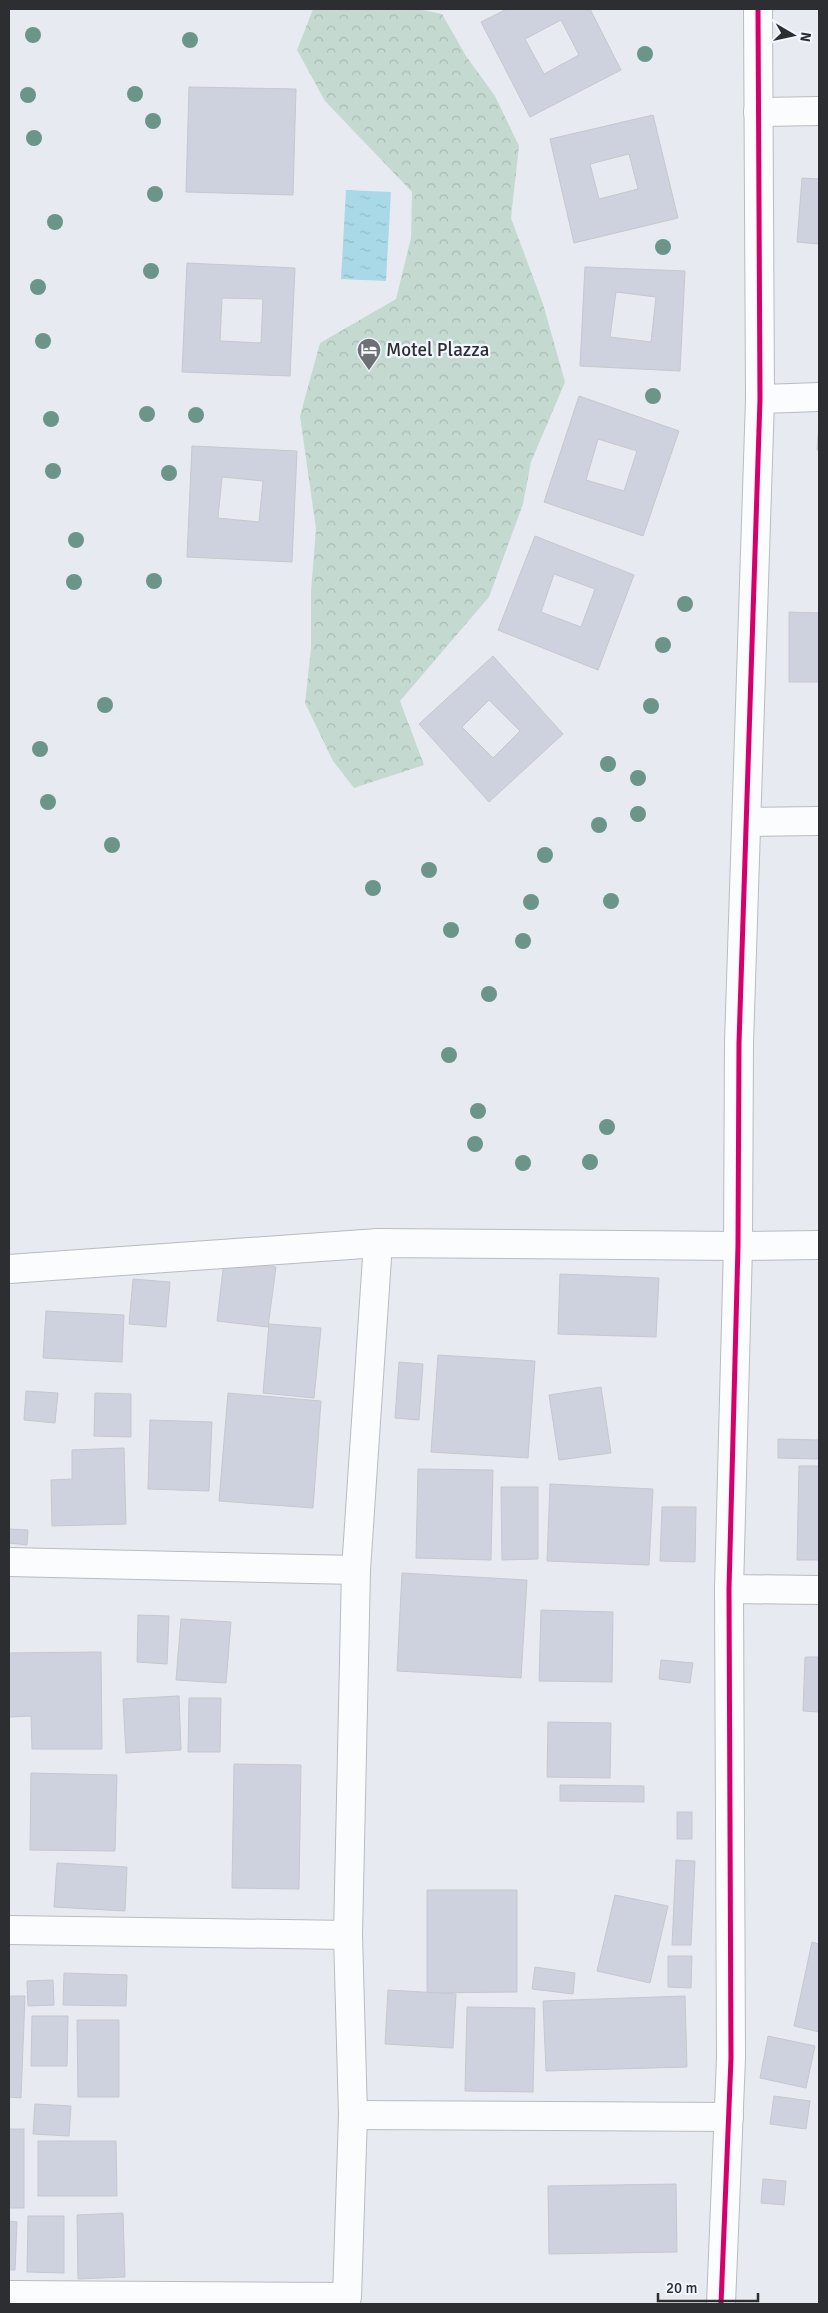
<svg xmlns="http://www.w3.org/2000/svg" width="828" height="2313" font-family="Signika,sans-serif">
	<style>
		.forest { fill: url(#forest-crowns) }
		.water { fill: url(#water-ripples) }
		.building { fill: #ced2de; stroke: #c5c8cd; fill-rule: evenodd }
		.lines { fill: none; stroke-linecap: round; stroke-linejoin: round }
		.street-casing { stroke: #b9bbc0; stroke-width: 30 }
		.street { stroke: #fbfcfd; stroke-width: 28 }
		.cycleway-casing { stroke: #f1f6ff; stroke-width: 8 }
		.cycleway { stroke: #d6006c; stroke-width: 5 }
		.tree { fill: #6b9589 }
		.labels { text-anchor: middle; dominant-baseline: central; stroke-width: 4.5; stroke-linejoin: round; paint-order: stroke }
		.poi-label { font-size: 19px; fill: #2c2e32; stroke: #f1f6ff; text-anchor: start }
	</style>
	<defs>
		<pattern id="forest-crowns" width="20" height="18" patternUnits="userSpaceOnUse" patternTransform="scale(1.25)"><rect width="20" height="18" fill="#c4dad1"/><path d="M2 6a3 3 0 1 1 6 0M12 15a3 3 0 1 1 6 0" fill="none" stroke="#a9bbb4"/></pattern>
		<pattern id="water-ripples" width="26" height="14" patternUnits="userSpaceOnUse" patternTransform="scale(1.25)"><rect width="26" height="14" fill="#a9d9e6"/><path d="M2 4q2-2 4 0t4 0M15 11q2-2 4 0t4 0" fill="none" stroke="#92bbc6"/></pattern>
	</defs>
	<rect width="100%" height="100%" fill="#e7eaf0"/>
	<path class="forest" d="M313,9H418L442,14L466,56L495,96L519,146L511,218L543,304L565,382L531,462L523,504L489,597L400,701L424,765L354,788L333,761L305,703L311,648V591L316,529L300,416L320,343L396,299L411,238L412,192L325,101L297,50Z"/>
	<path class="water" d="M346,190L391,192L386,281L341,279Z"/>
	<g class="building">
		<path d="M507,9H590L621,70L530,117L481,22ZM561,20L579,55L544,74L525,39Z"/>
		<path d="M189,87L296,89L293,195L186,192Z"/>
		<path d="M653,115L678,218L574,243L550,139ZM629,154L638,189L599,199L590,164Z"/>
		<path d="M802,178L819,179V244L797,242Z"/>
		<path d="M187,263L295,268L290,376L182,372ZM222,298L263,299L261,343L220,341Z"/>
		<path d="M585,267L685,271L680,371L580,366ZM616,292L656,297L651,342L610,337Z"/>
		<path d="M579,396L679,431L643,536L544,502ZM598,439L637,451L624,491L586,480Z"/>
		<path d="M819,424V450H817Z"/>
		<path d="M192,446L297,451L292,562L187,557ZM222,477L263,481L259,522L218,518Z"/>
		<path d="M535,536L634,575L598,670L498,630ZM554,574L595,589L581,627L541,612Z"/>
		<path d="M789,612L819,613V682H789Z"/>
		<path d="M493,656L563,734L489,802L419,724ZM489,700L520,731L493,758L462,727Z"/>
		<path d="M224,1261L276,1267L268,1327L217,1321Z"/>
		<path d="M560,1274L659,1278L656,1337L558,1334Z"/>
		<path d="M133,1279L170,1282L166,1327L129,1324Z"/>
		<path d="M46,1311L124,1315L122,1362L43,1358Z"/>
		<path d="M269,1324L321,1328L314,1398L263,1393Z"/>
		<path d="M438,1355L535,1361L528,1458L431,1452Z"/>
		<path d="M399,1362L423,1364L419,1420L395,1418Z"/>
		<path d="M601,1387L611,1453L559,1460L549,1395Z"/>
		<path d="M26,1391L58,1393L55,1423L24,1420Z"/>
		<path d="M95,1393L131,1394V1437L94,1436Z"/>
		<path d="M228,1393L321,1401L313,1508L219,1501Z"/>
		<path d="M150,1420L212,1422L209,1491L148,1489Z"/>
		<path d="M778,1439L819,1440V1459L778,1458Z"/>
		<path d="M124,1448L126,1524L52,1526L51,1480L72,1479V1450Z"/>
		<path d="M799,1466H819V1560H797Z"/>
		<path d="M418,1469L493,1470L491,1560L416,1558Z"/>
		<path d="M550,1484L653,1489L649,1565L547,1561Z"/>
		<path d="M501,1487H538V1559L502,1560Z"/>
		<path d="M662,1507H696L695,1562L660,1561Z"/>
		<path d="M9,1529L28,1530L27,1545L9,1543Z"/>
		<path d="M402,1573L527,1580L521,1678L397,1671Z"/>
		<path d="M541,1610L613,1612L612,1682L539,1681Z"/>
		<path d="M138,1615L169,1616L167,1664L137,1662Z"/>
		<path d="M181,1619L231,1622L226,1683L176,1680Z"/>
		<path d="M101,1652L102,1749H32L31,1716L9,1717V1653Z"/>
		<path d="M805,1657H819V1712L803,1711Z"/>
		<path d="M661,1660L693,1663L690,1683L659,1679Z"/>
		<path d="M179,1696L181,1750L126,1753L123,1699Z"/>
		<path d="M189,1698H221L220,1752H188Z"/>
		<path d="M548,1722L611,1723L610,1778L547,1777Z"/>
		<path d="M234,1764L301,1765L299,1889L232,1888Z"/>
		<path d="M31,1773L117,1775L115,1851L30,1850Z"/>
		<path d="M560,1785L644,1786V1802L560,1801Z"/>
		<rect x="677" y="1812" width="15" height="27"/>
		<path d="M676,1860L695,1861L691,1945H672Z"/>
		<path d="M57,1863L127,1867L125,1911L54,1907Z"/>
		<path d="M427,1890H517V1992L427,1993Z"/>
		<path d="M615,1895L668,1906L650,1983L597,1971Z"/>
		<path d="M812,1942L819,1944V2032L794,2026Z"/>
		<path d="M668,1956H692L691,1988L668,1987Z"/>
		<path d="M535,1967L575,1973L573,1994L532,1989Z"/>
		<path d="M64,1973L127,1975L126,2006L63,2005Z"/>
		<path d="M53,1980L54,2005L28,2006L27,1981Z"/>
		<path d="M388,1990L456,1994L453,2048L385,2044Z"/>
		<path d="M9,1996H25L21,2098L9,2097Z"/>
		<path d="M685,1996L687,2067L546,2071L543,2001Z"/>
		<path d="M467,2007L535,2008L533,2092L465,2091Z"/>
		<path d="M32,2016H68L67,2066H31Z"/>
		<path d="M77,2020H119V2097H78Z"/>
		<path d="M768,2036L815,2046L806,2088L760,2078Z"/>
		<path d="M774,2096L810,2101L806,2129L770,2124Z"/>
		<path d="M35,2104L71,2106L69,2136L33,2134Z"/>
		<rect x="9" y="2129" width="15" height="79"/>
		<path d="M38,2141H116L117,2196H38Z"/>
		<path d="M763,2179L786,2181L784,2205L761,2203Z"/>
		<path d="M676,2184L677,2252L549,2254L548,2186Z"/>
		<path d="M123,2213L125,2277L78,2279L77,2215Z"/>
		<path d="M28,2216H64V2273L27,2272Z"/>
		<path d="M9,2221L17,2222L15,2270H9Z"/>
	</g>
	<g class="lines">
		<defs>
			<g id="street">
				<path d="M758,112L819,111"/>
				<path d="M760,399L819,397"/>
				<path d="M747,822L819,821"/>
				<path d="M9,1269L378,1243L738,1246L819,1245"/>
				<path d="M9,1562L356,1570"/>
				<path d="M729,1589L819,1590"/>
				<path d="M9,1930L348,1935"/>
				<path d="M353,2115L729,2117"/>
				<path d="M9,2295L347,2297L353,2115L348,1935L356,1570L378,1243"/>
				<path d="M721,2304L731,2058L729,1589L738,1246L739,1043L760,399L758,9"/>
			</g>
		</defs>
		<use href="#street" class="street-casing"/>
		<use href="#street" class="street"/>
		<defs>
			<path id="cycleway" d="M721,2304L731,2058L729,1589L738,1246L739,1043L760,399L758,9"/>
		</defs>
		<use href="#cycleway" class="cycleway-casing"/>
		<use href="#cycleway" class="cycleway"/>
	</g>
	<g class="tree">
		<circle cx="33" cy="35" r="8"/>
		<circle cx="190" cy="40" r="8"/>
		<circle cx="645" cy="54" r="8"/>
		<circle cx="135" cy="94" r="8"/>
		<circle cx="28" cy="95" r="8"/>
		<circle cx="153" cy="121" r="8"/>
		<circle cx="34" cy="138" r="8"/>
		<circle cx="155" cy="194" r="8"/>
		<circle cx="55" cy="222" r="8"/>
		<circle cx="663" cy="247" r="8"/>
		<circle cx="151" cy="271" r="8"/>
		<circle cx="38" cy="287" r="8"/>
		<circle cx="43" cy="341" r="8"/>
		<circle cx="653" cy="396" r="8"/>
		<circle cx="147" cy="414" r="8"/>
		<circle cx="196" cy="415" r="8"/>
		<circle cx="51" cy="419" r="8"/>
		<circle cx="53" cy="471" r="8"/>
		<circle cx="169" cy="473" r="8"/>
		<circle cx="76" cy="540" r="8"/>
		<circle cx="154" cy="581" r="8"/>
		<circle cx="74" cy="582" r="8"/>
		<circle cx="685" cy="604" r="8"/>
		<circle cx="663" cy="645" r="8"/>
		<circle cx="105" cy="705" r="8"/>
		<circle cx="651" cy="706" r="8"/>
		<circle cx="40" cy="749" r="8"/>
		<circle cx="608" cy="764" r="8"/>
		<circle cx="638" cy="778" r="8"/>
		<circle cx="48" cy="802" r="8"/>
		<circle cx="638" cy="814" r="8"/>
		<circle cx="599" cy="825" r="8"/>
		<circle cx="112" cy="845" r="8"/>
		<circle cx="545" cy="855" r="8"/>
		<circle cx="429" cy="870" r="8"/>
		<circle cx="373" cy="888" r="8"/>
		<circle cx="611" cy="901" r="8"/>
		<circle cx="531" cy="902" r="8"/>
		<circle cx="451" cy="930" r="8"/>
		<circle cx="523" cy="941" r="8"/>
		<circle cx="489" cy="994" r="8"/>
		<circle cx="449" cy="1055" r="8"/>
		<circle cx="478" cy="1111" r="8"/>
		<circle cx="607" cy="1127" r="8"/>
		<circle cx="475" cy="1144" r="8"/>
		<circle cx="590" cy="1162" r="8"/>
		<circle cx="523" cy="1163" r="8"/>
	</g>
	<defs>
		<symbol id="hotel-pin" viewBox="-11 -11 22 30"><path d="M0 17L-7.5 6A9.5 9.5 0 1 1 7.5 6Z" fill="#6d7074" stroke="#f1f6ff"/><path d="M-6-4.5h1.5V1H6V5H4.5V3h-9V5H-6ZM-4 0a1.8 1.8 0 1 1 3.6 0ZM.5 0V-2.5h3Q6-2.5 6 0Z" fill="#fff"/></symbol>
	</defs>
	<g fill-rule="evenodd">
		<use href="#hotel-pin" x="355" y="336" width="28" height="38"/>
	</g>
	<g class="labels">
		<g class="poi-label">
			<text x="386" y="350">Motel Plazza</text>
		</g>
	</g>
	<rect width="828" height="2313" fill="none" stroke="#2c2e32" stroke-width="20"/>
	<g transform="translate(793 35) rotate(99)" stroke="#f1f6ff" stroke-width="4" paint-order="stroke">
	<path d="M0-4L9 19L0 12L-9 19Z" fill="#2c2e32"/>
	<text y="-8" font-size="14" font-weight="bold" text-anchor="middle" fill="#2c2e32">N</text>
	</g>
	<path d="M658 2293v8h100v-8" fill="none" stroke="#2c2e32" stroke-width="2.5"/>
	<text x="666" y="2293" font-size="15" fill="#2c2e32" stroke="#f1f6ff" stroke-width="4" paint-order="stroke">20 m</text>
</svg>
